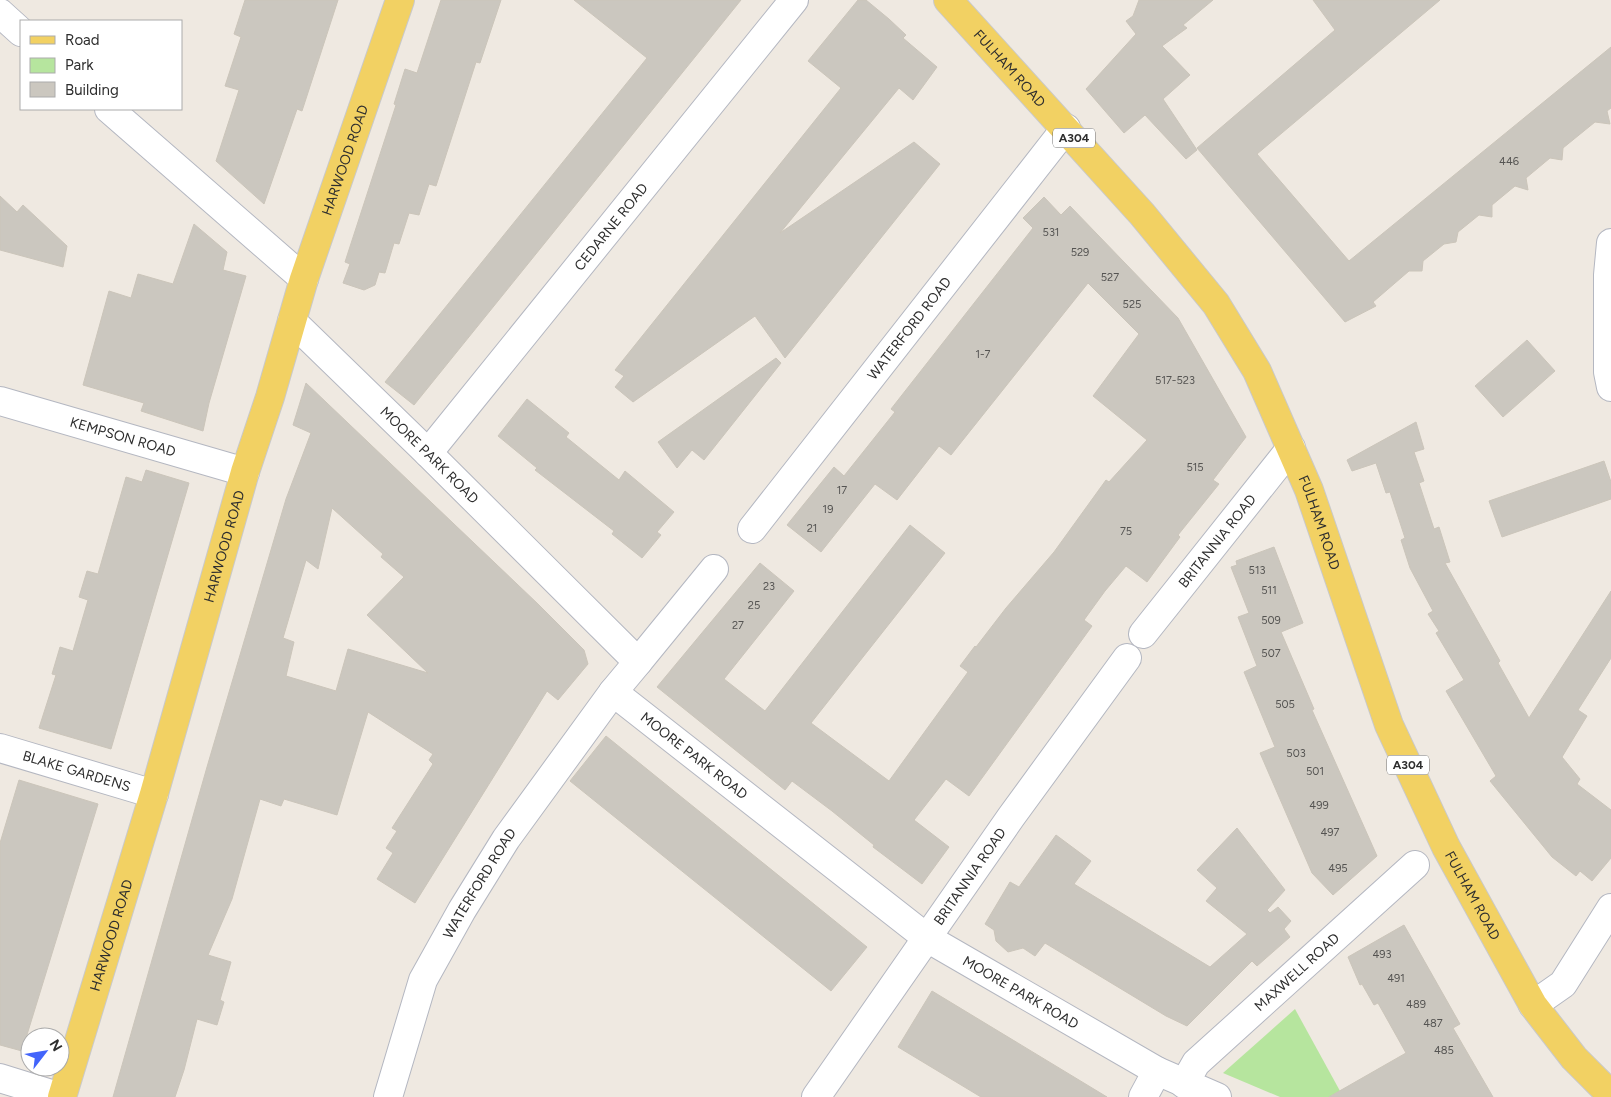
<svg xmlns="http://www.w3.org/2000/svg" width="1611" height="1097" font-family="Figtree,sans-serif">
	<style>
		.green { fill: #b6e59e }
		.building { fill: #cbc7bf; stroke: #cbc5ba; fill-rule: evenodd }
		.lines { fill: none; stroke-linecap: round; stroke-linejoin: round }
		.minor-casing { stroke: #b4b7c1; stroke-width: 30 }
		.major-casing { stroke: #c9c9c9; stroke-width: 30 }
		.minor { stroke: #fff; stroke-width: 28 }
		.major { stroke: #f2d163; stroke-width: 28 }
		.labels { text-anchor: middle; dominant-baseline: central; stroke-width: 4; stroke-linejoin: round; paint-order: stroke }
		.number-label { font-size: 11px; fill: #555452 }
		.shield { fill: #fff; stroke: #6d6d6d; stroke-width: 1 }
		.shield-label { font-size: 12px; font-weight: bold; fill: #2e2e2e }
		.street-label { font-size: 14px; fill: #2e2e2e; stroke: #fff }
	</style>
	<rect width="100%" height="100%" fill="#efe9e1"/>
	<path class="green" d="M1295,1009L1340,1091L1329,1097H1280L1223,1073Z"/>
	<g class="building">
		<path d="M245,0H338L302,111L297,109L264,204L216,161L239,90L225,86L241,37L234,34Z"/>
		<path d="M441,0H501L480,63L476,62L436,186L429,184L419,215L409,213L399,244L394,243L385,273L379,272L375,285L364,290L343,283L350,264L345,262L396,105L394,104L405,69L417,73Z"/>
		<path d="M574,0H741L414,405L385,382L647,58Z"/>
		<path d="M858,0H866L889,19L906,35L903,38L937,67L913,100L899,88L780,233L914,142L940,164L785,358L755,316L633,402L615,387L624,376L615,370L841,88L808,61Z"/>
		<path d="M1139,0H1213L1183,25L1187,28L1162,46L1190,75L1163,99L1197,150L1186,159L1145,115L1124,133L1086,89L1136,34L1126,21L1133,16Z"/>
		<path d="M1313,0H1440L1257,154L1349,261L1611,47V108L1607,111L1610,124L1595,122L1563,148L1562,160L1550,158L1526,178L1528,190L1515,186L1492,205V217L1479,215L1458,232L1456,242L1444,244L1423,261L1422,271H1409L1373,302L1376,306L1345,322L1197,148L1335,30Z"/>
		<path d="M0,196L17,212L23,205L67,246L63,267L0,250Z"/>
		<path d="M1044,197L1061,215L1070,206L1178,318L1246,437L1213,480L1219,484L1178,535L1180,537L1147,582L1126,566L1105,591L1084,620L1092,626L969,796L946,779L914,820L949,847L922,884L873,847L874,845L832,811L792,781L785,790L657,687L760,563L794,591L724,679L765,711L910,525L945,553L811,723L889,781L968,672L960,666L975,646L976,647L1006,608L1054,552L1106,480L1109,482L1147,440L1093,396L1139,334L1088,283L951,455L939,446L897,500L875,484L821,552L787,525L834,467L844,476L895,412L891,409L1033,228L1023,218Z"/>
		<path d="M194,224L227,252L223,270L246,276L209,403L203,431L141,411L144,403L83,385L109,291L131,298L138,274L173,284Z"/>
		<path d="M1527,340L1555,371L1503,417L1475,386Z"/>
		<path d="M776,358L781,363L704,460L692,450L677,468L658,442Z"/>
		<path d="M306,383L538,604L584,650L588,664L558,700L547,691L415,903L377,879L393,853L386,848L397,831L392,828L433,764L429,760L433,754L368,712L337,815L284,799L281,806L260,799L232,899L208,955L231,962L220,1000L224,1002L217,1025L197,1019L184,1070L175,1097H113L207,767L286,499L311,433L293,425ZM332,508L383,554L381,557L404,577L367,615L428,673L348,649L336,691L286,676L294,642L283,638L306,560L318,569Z"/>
		<path d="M527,399L569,433L566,437L619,480L625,471L674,512L657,532L661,535L642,558L612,534L614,531L535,470L537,468L498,436Z"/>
		<path d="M1416,422L1424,449L1414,452L1424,481L1419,483L1434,529L1439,527L1450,562L1445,563L1500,661L1498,663L1529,718L1611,591V658L1578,710L1587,716L1562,757L1580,779L1577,784L1611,810V858L1592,881L1580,871L1576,876L1552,857L1490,781L1496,776L1446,691L1464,680L1436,633L1439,631L1428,614L1433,611L1410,568L1401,540L1405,538L1390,492L1386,493L1376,463L1352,471L1347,460Z"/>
		<path d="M1604,461L1611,482V499L1502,537L1489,501Z"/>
		<path d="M146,470L189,483L111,749L39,728L56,675L52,674L60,647L73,651L88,600L79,597L87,571L98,574L126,477L142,482Z"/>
		<path d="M1274,547L1303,623L1281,632L1314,709L1312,710L1377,856L1333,895L1312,873L1260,753L1275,747L1244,672L1257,666L1238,617L1249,613L1231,567L1237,565L1236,561Z"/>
		<path d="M606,736L867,947L831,991L570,781Z"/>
		<path d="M19,780L98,804L22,1051L0,1045V843Z"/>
		<path d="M1237,828L1285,890L1267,910L1270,913L1278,907L1291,921L1284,929L1290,937L1257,966L1252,961L1187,1026L1166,1016L1045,943L1035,956L1023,948L1008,952L996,941L994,930L985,924L1010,882L1019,887L1056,835L1091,861L1074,884L1210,967L1247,934L1206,901L1217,888L1197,870Z"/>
		<path d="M1404,925L1460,1024L1453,1028L1493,1097H1329L1406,1053L1378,1003L1374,1005L1362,984L1360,985L1348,957Z"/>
		<path d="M932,991L1107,1097H981L898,1047Z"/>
	</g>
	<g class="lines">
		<defs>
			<g id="minor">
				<path d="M0,13L21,32"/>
				<path d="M109,109L304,279"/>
				<path d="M1611,243L1608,275V372L1611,387"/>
				<path id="s1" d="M292,321L428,453L638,662L613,692L927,938L1157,1071L1217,1097"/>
				<path id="s2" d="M0,401L245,472"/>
				<path id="s3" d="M428,453L794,0"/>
				<path id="s4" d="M752,529L1066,128"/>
				<path id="s5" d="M1143,634L1291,448"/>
				<path d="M638,662L714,569"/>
				<path id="s6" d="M0,748L154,794"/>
				<path d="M1533,1005L1563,984L1611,908"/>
				<path d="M0,1078L61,1097"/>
				<path id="s7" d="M1184,1084L1196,1063L1415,865"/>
				<path id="s8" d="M388,1097L423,980L462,910L506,839L613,692"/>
				<path id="s9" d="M816,1097L1011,817L1127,658"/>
				<path d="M1143,1097L1157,1071"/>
			</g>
			<g id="major">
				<path id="s10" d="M948,0L1142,214L1216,304L1257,371L1309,490L1389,725L1446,847L1533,1005L1574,1058L1611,1095"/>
				<path id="s11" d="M62,1097L154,794L245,472L270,397L304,279L400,0"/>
			</g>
		</defs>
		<use href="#minor" class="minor-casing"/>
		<use href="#major" class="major-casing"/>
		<use href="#minor" class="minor"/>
		<use href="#major" class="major"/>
	</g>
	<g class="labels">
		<g class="number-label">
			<text x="1509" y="161">446</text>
			<text x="1051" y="232">531</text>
			<text x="1080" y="252">529</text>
			<text x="1110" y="277">527</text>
			<text x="1132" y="304">525</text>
			<text x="983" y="354">1-7</text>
			<text x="1175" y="380">517-523</text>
			<text x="1195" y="467">515</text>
			<text x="842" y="490">17</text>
			<text x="828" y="509">19</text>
			<text x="812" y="528">21</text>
			<text x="1126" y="531">75</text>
			<text x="1257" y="570">513</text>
			<text x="769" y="586">23</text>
			<text x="1269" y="590">511</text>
			<text x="754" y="605">25</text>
			<text x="1271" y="620">509</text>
			<text x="738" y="625">27</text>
			<text x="1271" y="653">507</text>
			<text x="1285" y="704">505</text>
			<text x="1296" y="753">503</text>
			<text x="1315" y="771">501</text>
			<text x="1319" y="805">499</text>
			<text x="1330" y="832">497</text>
			<text x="1338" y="868">495</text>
			<text x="1382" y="954">493</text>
			<text x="1396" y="978">491</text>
			<text x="1416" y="1004">489</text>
			<text x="1433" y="1023">487</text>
			<text x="1444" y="1050">485</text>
		</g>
		<g class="shield">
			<rect x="1053" y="128.5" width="42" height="19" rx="4"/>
			<rect x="1387" y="755.5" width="42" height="19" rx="4"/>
		</g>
		<g class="shield-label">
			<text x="1074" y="138">A304</text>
			<text x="1408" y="765">A304</text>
		</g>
		<g class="street-label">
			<text stroke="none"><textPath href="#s10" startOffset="92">FULHAM ROAD</textPath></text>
			<text stroke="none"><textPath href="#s11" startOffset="979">HARWOOD ROAD</textPath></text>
			<text stroke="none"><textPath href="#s3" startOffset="291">CEDARNE ROAD</textPath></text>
			<text stroke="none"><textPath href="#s4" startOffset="255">WATERFORD ROAD</textPath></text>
			<text stroke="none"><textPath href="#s2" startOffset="128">KEMPSON ROAD</textPath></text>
			<text stroke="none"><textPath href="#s1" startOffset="192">MOORE PARK ROAD</textPath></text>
			<text stroke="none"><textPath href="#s10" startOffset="648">FULHAM ROAD</textPath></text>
			<text stroke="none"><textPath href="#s5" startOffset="119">BRITANNIA ROAD</textPath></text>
			<text stroke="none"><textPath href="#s11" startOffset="574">HARWOOD ROAD</textPath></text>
			<text stroke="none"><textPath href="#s1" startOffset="628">MOORE PARK ROAD</textPath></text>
			<text stroke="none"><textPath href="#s6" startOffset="80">BLAKE GARDENS</textPath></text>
			<text stroke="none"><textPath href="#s9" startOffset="269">BRITANNIA ROAD</textPath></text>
			<text stroke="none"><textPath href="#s8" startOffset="234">WATERFORD ROAD</textPath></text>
			<text stroke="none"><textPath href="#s10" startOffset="1052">FULHAM ROAD</textPath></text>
			<text stroke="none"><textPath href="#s11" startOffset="169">HARWOOD ROAD</textPath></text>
			<text stroke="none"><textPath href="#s7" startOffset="160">MAXWELL ROAD</textPath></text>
			<text stroke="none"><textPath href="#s1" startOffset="1032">MOORE PARK ROAD</textPath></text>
		</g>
	</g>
	<rect x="20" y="20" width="162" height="90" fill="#ffffff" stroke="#ababab"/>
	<rect x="30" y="36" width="25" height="8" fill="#f2d163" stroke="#ababab"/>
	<text x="65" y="45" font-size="15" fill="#2e2e2e">Road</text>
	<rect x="30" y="58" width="25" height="15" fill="#b6e59e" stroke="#ababab"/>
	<text x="65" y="70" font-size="15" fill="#2e2e2e">Park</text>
	<rect x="30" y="82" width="25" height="15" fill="#cbc7bf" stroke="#ababab"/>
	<text x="65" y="95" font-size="15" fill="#2e2e2e">Building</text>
	<g transform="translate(45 1052) rotate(59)"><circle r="24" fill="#ffffff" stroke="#ababab"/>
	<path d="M0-4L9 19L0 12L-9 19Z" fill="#4264fb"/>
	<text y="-8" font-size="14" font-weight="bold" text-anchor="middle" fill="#2e2e2e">N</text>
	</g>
</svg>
